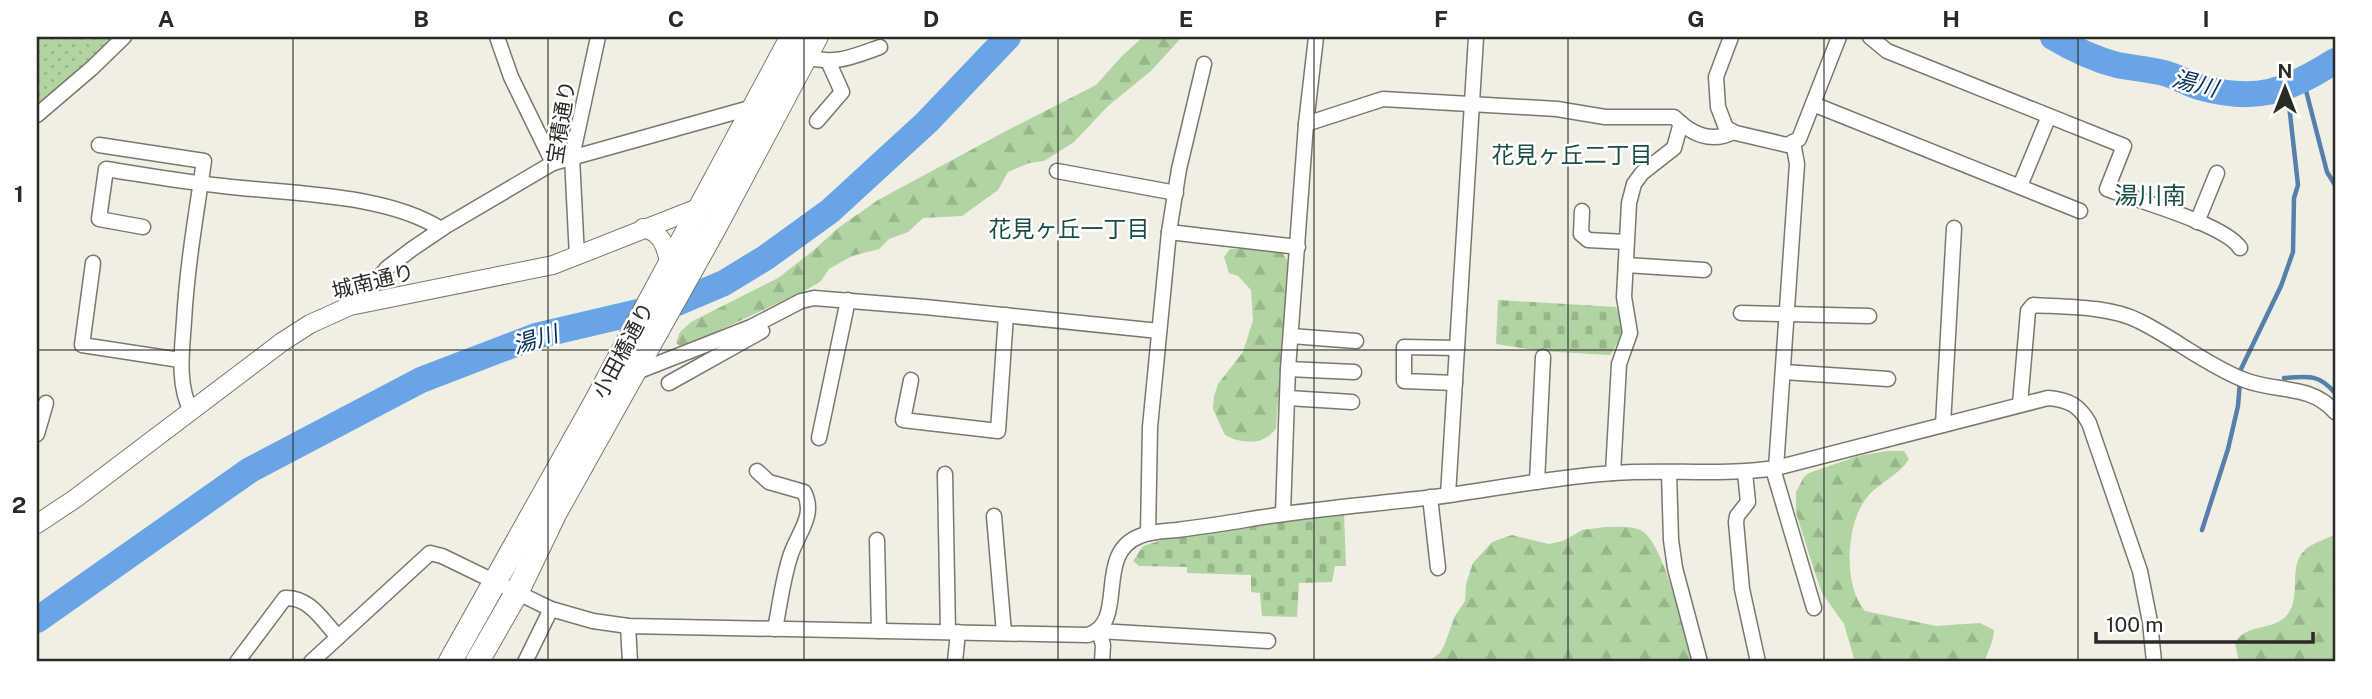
<svg xmlns="http://www.w3.org/2000/svg" width="2372" height="699" font-family="'Public Sans','Noto Sans JP',sans-serif">
	<style>
		.grass { fill: url(#grass-dots) }
		.forest { fill: url(#forest-firs) }
		.cemetery { fill: url(#cemetery-stones) }
		.lines { fill: none; stroke-linecap: round; stroke-linejoin: round }
		.stream { stroke: #567fac; stroke-width: 4.5 }
		.river { stroke: #68a4e6; stroke-width: 26 }
		.minor-casing { stroke: #7a786e; stroke-width: 17 }
		.tertiary-casing { stroke: #7a786e; stroke-width: 20 }
		.primary-casing { stroke: #7a786e; stroke-width: 25 }
		.minor { stroke: #fff; stroke-width: 14 }
		.tertiary { stroke: #fff; stroke-width: 18 }
		.primary { stroke: #fff; stroke-width: 23 }
		.grid { fill: none; stroke: #2b2a26; stroke-width: 2; stroke-opacity: 0.55 }
		.labels { text-anchor: middle; dominant-baseline: central; stroke-width: 5; stroke-linejoin: round; paint-order: stroke }
		.street-label { font-size: 21px; fill: #2b2a26; stroke: #fff }
		.water-label { font-size: 23px; font-style: italic; fill: #05335c; stroke: #fff }
		.neighbourhood-label { font-size: 23px; fill: #184e43; stroke: #fff }
		.quarter-label { font-size: 24px; fill: #184e43; stroke: #fff }
		.neatline { fill: none; stroke: #2b2a26; stroke-width: 2.5 }
		.grid-label { font-size: 23px; text-anchor: middle; font-weight: bold; fill: #2b2a26 }
	</style>
	<defs>
		<pattern id="grass-dots" width="8" height="8" patternUnits="userSpaceOnUse" patternTransform="scale(1.75)"><rect width="8" height="8" fill="#b2d4a2"/><path d="M2 2h.1M6 6h.1" fill="none" stroke="#99b68b" stroke-width="1.8" stroke-linecap="round"/></pattern>
		<pattern id="forest-firs" width="22" height="20" patternUnits="userSpaceOnUse" patternTransform="scale(1.75)"><rect width="22" height="20" fill="#b2d4a2"/><path d="M5 1l3.5 6h-7zM16 11l3.5 6h-7z" fill="#99b68b"/></pattern>
		<pattern id="cemetery-stones" width="16" height="16" patternUnits="userSpaceOnUse" patternTransform="scale(1.75)"><rect width="16" height="16" fill="#b2d4a2"/><path d="M2 7V4a2 2 0 0 1 4 0v3zM10 15v-3a2 2 0 0 1 4 0v3z" fill="#99b68b"/></pattern>
	</defs>
	<rect width="100%" height="100%" fill="#f1efe4"/>
	<path class="grass" d="M37,37H129L37,120Z"/>
	<g class="forest">
		<path d="M1143,37H1182L1151,71L1108,106L1074,142L1044,161L1029,163L1008,172L998,190L962,216L923,218L908,232L889,239L879,249L852,256L829,269L821,281L808,289L682,348L676,343L680,332L691,322L778,278L814,250L838,228L878,200L1006,131L1096,85L1122,56Z"/>
		<path d="M1262,248L1282,252L1289,263L1276,428C1264,446 1242,444 1225,435L1213,409L1214,396L1218,384L1243,352L1253,320L1251,290L1238,276L1229,273L1224,257L1230,249Z"/>
		<path d="M1887,451H1904L1909,459C1899,476 1877,483 1865,500C1846,526 1843,586 1865,611L1936,626L1980,623L1994,630C1994,642 1987,651 1985,662H1855L1844,624L1822,593L1815,573L1796,513V492L1804,477L1809,473L1858,456Z"/>
		<path d="M1605,527C1616,527 1632,525 1642,531C1664,544 1686,636 1691,662H1427L1440,653L1444,646L1455,616L1465,601L1466,584L1473,563L1492,542L1512,535L1549,544L1563,541L1582,530Z"/>
		<path d="M2335,534V662H2239L2235,643C2247,622 2273,632 2287,615C2304,594 2284,563 2310,546C2318,541 2327,539 2335,534Z"/>
	</g>
	<g class="cemetery">
		<path d="M1498,300L1616,307C1625,328 1623,336 1610,355L1540,351L1496,344Z"/>
		<path d="M1344,513L1346,566H1335L1332,582L1299,583L1297,617L1262,616L1260,593L1251,592V575L1187,573V567L1139,566L1133,561L1143,546L1165,539Z"/>
	</g>
	<g class="lines">
		<g class="stream">
			<path d="M2303,79L2327,172L2335,185"/>
			<path d="M2284,378C2308,376 2319,374 2335,393"/>
			<path d="M2202,530L2228,449L2238,406L2241,369L2281,286L2293,252L2294,198L2298,185L2287,87"/>
		</g>
		<g class="river">
			<path d="M2053,37C2073,49 2094,59 2117,65C2132,68 2149,69 2164,73C2176,76 2187,83 2199,87C2256,103 2286,92 2335,61"/>
			<path d="M37,620L250,470L421,380L536,336L677,303L724,283L765,258L830,211L927,122L1008,37"/>
		</g>
		<defs>
			<g id="minor">
				<path d="M497,37L511,77L553,163"/>
				<path d="M1731,37L1716,77L1718,107L1726,128L1736,133L1787,145L1799,139L1839,37"/>
				<path d="M1870,37L1887,51L2124,146L2107,189C2136,200 2226,225 2240,248"/>
				<path d="M805,57C836,65 852,57 880,47"/>
				<path d="M1813,104L2080,211"/>
				<path d="M37,115L92,68L124,37"/>
				<path d="M817,121L842,92L828,61"/>
				<path d="M1306,124L1383,99L1557,109L1605,117H1674C1690,133 1711,144 1733,132"/>
				<path d="M99,145L204,161C196,215 187,267 184,321C182,351 177,384 191,411"/>
				<path d="M1057,171L1176,193"/>
				<path d="M2020,186L2049,116"/>
				<path d="M1582,211L1581,234L1588,240L1626,242"/>
				<path d="M2197,222L2217,173"/>
				<path d="M143,227L99,219L106,169C145,175 184,182 223,186C289,194 385,193 441,229"/>
				<path d="M1169,232L1298,247"/>
				<path d="M577,257L572,157L598,37"/>
				<path d="M93,263L82,345L180,360"/>
				<path d="M1626,265L1704,270"/>
				<path d="M364,302L372,286L387,268L412,249L446,226L553,163L757,106"/>
				<path d="M1741,313L1869,316"/>
				<path d="M1291,336L1356,341"/>
				<path d="M1288,369L1354,372"/>
				<path d="M1784,372L1888,379"/>
				<path d="M634,373L751,327L801,301L814,298L925,307L1159,331"/>
				<path d="M911,380L903,420L998,431L1006,315"/>
				<path d="M669,383L762,331"/>
				<path d="M1455,383L1404,381V347L1457,348"/>
				<path d="M1288,398L1352,402"/>
				<path d="M2020,404L2028,311L2033,305C2065,307 2110,306 2139,321C2174,338 2205,364 2242,379C2274,393 2310,383 2335,412"/>
				<path d="M1943,425L1954,228"/>
				<path d="M37,434L46,403"/>
				<path d="M819,438L848,300"/>
				<path d="M1776,468L1797,164L1793,142"/>
				<path d="M1773,469L1814,608"/>
				<path d="M757,471L769,482L804,492C816,515 798,533 791,554C783,577 780,604 775,629"/>
				<path d="M1613,473L1619,364L1630,333L1624,297L1629,203L1634,184L1642,173L1674,148L1681,123"/>
				<path d="M1669,473L1671,540L1675,568L1700,662"/>
				<path d="M1745,473L1748,502L1737,516L1736,522L1742,589L1758,662"/>
				<path d="M945,474L948,632"/>
				<path d="M1537,482L1543,357"/>
				<path d="M1448,495L1476,37"/>
				<path d="M1430,497L1438,568"/>
				<path d="M1283,513L1288,369L1306,124L1316,37"/>
				<path d="M994,516L1004,633"/>
				<path d="M1148,533L1150,427L1169,232L1179,169L1204,64"/>
				<path d="M877,540L879,631"/>
				<path d="M628,626L630,662"/>
				<path d="M237,662L285,598C310,597 322,620 338,637"/>
				<path d="M311,662L430,553L442,556L551,609L593,621L628,626L1088,635C1129,622 1093,554 1140,536C1152,531 1165,531 1177,530C1200,527 1222,524 1245,520C1313,508 1382,504 1450,495C1504,487 1558,477 1613,473C1668,469 1720,476 1776,468L2048,398C2069,400 2079,405 2089,423L2140,571L2150,622L2154,662"/>
				<path d="M525,662L551,609"/>
				<path d="M955,662L958,632"/>
				<path d="M1102,662L1103,645L1099,631L1268,641"/>
			</g>
			<g id="tertiary">
				<path d="M643,228C661,232 666,245 669,263"/>
				<path d="M37,524L76,498L282,342L310,324L350,306L553,265L708,204"/>
			</g>
			<g id="primary">
				<path d="M450,662L594,405L792,37"/>
				<path d="M477,662L517,592L555,513L714,229L816,37"/>
			</g>
		</defs>
		<use href="#minor" class="minor-casing"/>
		<use href="#tertiary" class="tertiary-casing"/>
		<use href="#primary" class="primary-casing"/>
		<use href="#minor" class="minor"/>
		<use href="#tertiary" class="tertiary"/>
		<use href="#primary" class="primary"/>
	</g>
	<path class="grid" d="M293,37V662M548,37V662M804,37V662M1058,37V662M1314,37V662M1568,37V662M1824,37V662M2078,37V662M37,350H2335"/>
	<g class="labels">
		<g class="street-label">
			<text transform="translate(561 122) rotate(-81)">宝積通り</text>
			<text transform="translate(373 281) rotate(-14)">城南通り</text>
			<text transform="translate(623 350) rotate(-62)">小田橋通り</text>
		</g>
		<g class="water-label">
			<text transform="translate(2195 83) rotate(14)">湯川</text>
			<text transform="translate(535 339) rotate(-17)">湯川</text>
		</g>
		<g class="neighbourhood-label">
			<text x="1572" y="154">花見ヶ丘二丁目</text>
			<text x="1069" y="228">花見ヶ丘一丁目</text>
		</g>
		<g class="quarter-label">
			<text x="2150" y="195">湯川南</text>
		</g>
	</g>
	<rect width="2372" height="699" fill="none" stroke="#ffffff" stroke-width="77"/>
	<g transform="translate(2285 88)" stroke="#ffffff" stroke-width="5" paint-order="stroke">
	<path d="M0-5L12 26L0 18L-12 26Z" fill="#2b2a26"/>
	<text y="-10" font-size="19" font-weight="bold" text-anchor="middle" fill="#2b2a26">N</text>
	</g>
	<path d="M2096 632v10h217v-10" fill="none" stroke="#2b2a26" stroke-width="3.5"/>
	<text x="2106" y="632" font-size="21" fill="#2b2a26" stroke="#ffffff" stroke-width="5" paint-order="stroke">100 m</text>
	<rect x="38" y="38" width="2296" height="622" class="neatline"/>
	<g class="grid-label">
		<text x="166" y="27">A</text>
		<text x="421" y="27">B</text>
		<text x="676" y="27">C</text>
		<text x="931" y="27">D</text>
		<text x="1186" y="27">E</text>
		<text x="1441" y="27">F</text>
		<text x="1696" y="27">G</text>
		<text x="1951" y="27">H</text>
		<text x="2206" y="27">I</text>
		<text x="19" y="202">1</text>
		<text x="19" y="513">2</text>
	</g>
</svg>
